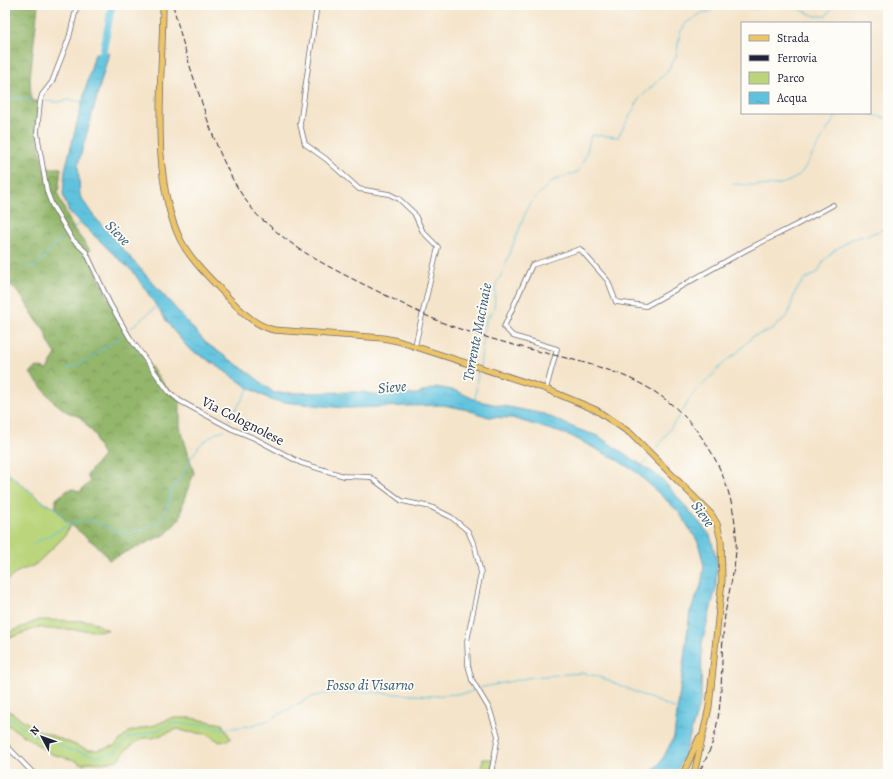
<svg xmlns="http://www.w3.org/2000/svg" width="893" height="779" font-family="Alegreya,serif">
	<style>
		.green { fill: #bad57b; stroke: #6e7c5b }
		.forest { fill: url(#forest-crowns); stroke: #5a6c53 }
		.water { fill: url(#water-ripples); stroke: #41728c }
		.lines { fill: none; stroke-linecap: round; stroke-linejoin: round }
		.stream { stroke: #60c3de; stroke-width: 1 }
		.river { stroke: #60c3de; stroke-width: 7 }
		.minor-casing { stroke: #6c666d; stroke-width: 5.5 }
		.major-casing { stroke: #6c666d; stroke-width: 7 }
		.minor { stroke: #fff; stroke-width: 4 }
		.major { stroke: #edc569; stroke-width: 5.5 }
		.rail { stroke: #22223b; stroke-width: 1; stroke-dasharray: 6 3; stroke-linecap: butt }
		.labels { text-anchor: middle; dominant-baseline: central; stroke-width: 3.5; stroke-linejoin: round; paint-order: stroke }
		.street-label { font-size: 14px; fill: #22223b; stroke: #fdfcf7 }
		.water-label { font-size: 15px; font-style: italic; fill: #385a74; stroke: #fdfcf7 }
	</style>
	<defs>
		<pattern id="forest-crowns" width="20" height="18" patternUnits="userSpaceOnUse"><rect width="20" height="18" fill="#93b66b"/><path d="M2 6a3 3 0 1 1 6 0M12 15a3 3 0 1 1 6 0" fill="none" stroke="#789459"/></pattern>
		<pattern id="water-ripples" width="26" height="14" patternUnits="userSpaceOnUse"><rect width="26" height="14" fill="#60c3de"/><path d="M2 4q2-2 4 0t4 0M15 11q2-2 4 0t4 0" fill="none" stroke="#53a7bf"/></pattern>
	</defs>
	<rect width="100%" height="100%" fill="#fdfcf7"/>
	<filter id="ink" filterUnits="userSpaceOnUse"><feTurbulence type="fractalNoise" baseFrequency=".025" numOctaves="2"/><feDisplacementMap in="SourceGraphic" scale="8" xChannelSelector="R" yChannelSelector="G"/><feConvolveMatrix kernelMatrix="1 2 1 2 8 2 1 2 1" color-interpolation-filters="sRGB"/></filter>
	<filter id="wash" filterUnits="userSpaceOnUse"><feTurbulence type="fractalNoise" baseFrequency=".012" numOctaves="4" result="noise"/><feDisplacementMap in="SourceGraphic" scale="16" xChannelSelector="R" yChannelSelector="G"/><feGaussianBlur stdDeviation="0.9" result="paint"/><feColorMatrix in="noise" values="0 0 0 0 0 0 0 0 0 0 0 0 0 0 0 0 0 1.4 0 .05"/><feComposite in="paint" operator="in"/></filter>
	<g filter="url(#wash)">
		<rect width="100%" height="100%" fill="#f4e4ca"/>
		<g class="green">
			<path d="M5,471L46,504L56,508L64,519L71,524L64,537L35,565L19,571L5,582Z"/>
			<path d="M39,620L91,621L108,630C91,632 76,629 58,629C51,629 48,630 40,627L12,637L5,634Z"/>
			<path d="M9,711L38,730L88,750H97L114,746L129,732L155,725L171,718H191L222,724L231,739L220,742L207,734L187,732L178,729L153,738H143L128,748L118,760L102,763L89,762L82,764L74,760L51,754L8,725H5V712Z"/>
			<path d="M483,759H494L491,774H481Z"/>
		</g>
		<path class="forest" d="M5,5H38L30,78L31,100L40,102L37,132L43,168H61L58,195L73,228L90,250L87,252C105,292 124,331 150,366C160,379 168,391 180,401V426L194,473L184,499L180,518L166,534L109,560L102,550L64,519L56,508V499L68,490L74,489L79,492L90,482L87,475L103,456L96,441V436L80,417L67,412L53,401L30,373L37,367L47,370L56,354L49,343L44,329L39,324L22,297L5,279Z"/>
		<path class="water" d="M95,53H109L78,165L80,196L92,214L206,343L252,375L274,393L363,392L383,396L417,394L436,387L457,391L478,401L544,414L577,429L598,436L661,478L710,535L717,560L716,588L702,643L701,699L682,762L674,774H650L661,762L674,737L690,612L701,586L704,566L698,542L679,512L636,472L617,460L571,436L512,418L489,417L464,409L443,405L345,408L273,401L249,388L210,361L189,349L172,329L134,273L69,212L63,195L65,170Z"/>
		<g class="lines">
			<g class="stream">
				<path d="M736,5C750,10 757,11 772,5"/>
				<path d="M790,5L815,16H826L834,5"/>
				<path d="M706,13L724,5"/>
				<path d="M5,96L31,100"/>
				<path d="M43,101L58,102L69,100L83,102"/>
				<path d="M867,113L888,119"/>
				<path d="M733,184C757,185 784,191 802,172L831,124L836,116L844,113"/>
				<path d="M73,228L80,223"/>
				<path d="M28,268L38,264L63,236"/>
				<path d="M131,328L157,306"/>
				<path d="M480,366L486,320L494,309L496,283L501,276L529,204L552,181L578,172L586,155L591,135L618,137L640,98L665,74L676,57L680,33L686,23L715,5"/>
				<path d="M67,369L84,362L121,336"/>
				<path d="M475,401L478,371"/>
				<path d="M682,412L691,397L727,360L736,354L753,336L772,330L788,315L795,292L804,280L818,272L824,260L835,250L852,239L874,233L888,227"/>
				<path d="M229,421L249,388"/>
				<path d="M656,449L679,416"/>
				<path d="M642,465L650,457"/>
				<path d="M5,471L46,504L56,508L64,519L71,524L83,520L96,522L121,533L134,532L156,524L165,514L171,491L182,476L190,459L201,444L216,433L224,430"/>
				<path d="M33,544L71,524"/>
				<path d="M479,688L532,677L581,673L597,676L678,710"/>
				<path d="M5,717L8,716L35,736L55,742L67,749L98,756L115,752L128,738L158,730L171,723L207,725L223,729L249,726L269,720L311,697L328,693L364,692L432,696L468,693L474,690"/>
			</g>
			<path class="river" d="M101,62L112,5"/>
		</g>
	</g>
	<g filter="url(#ink)">
		<g class="lines">
			<defs>
				<g id="minor">
					<path d="M77,5L69,38L52,82L42,95L40,102L37,132L39,145L47,192L52,205L72,239L86,252L110,304L130,338L169,392L180,401L232,429L254,438L301,463L344,476L370,477L402,501L431,507L451,517L468,531L475,547L481,573L467,641L468,665L472,680L490,710L498,736L491,774"/>
					<path d="M317,5L300,124L305,144L326,159L359,189L389,194L399,199L414,213L423,232L438,247L415,346"/>
					<path d="M546,389L557,349L513,336L504,327L532,265L580,249L608,281L616,302L646,306L746,250L796,225L833,205"/>
					<path d="M5,744L34,774"/>
				</g>
				<g id="major">
					<path d="M163,5C163,76 149,175 180,239C190,259 207,275 222,291C238,307 252,325 274,330L383,338L398,341L546,389L596,410L630,433L711,514L717,524L721,540L722,580L709,707L694,774"/>
					<path d="M683,774L699,738"/>
				</g>
			</defs>
			<use href="#minor" class="minor-casing"/>
			<use href="#major" class="major-casing"/>
			<use href="#minor" class="minor"/>
			<use href="#major" class="major"/>
			<path class="rail" d="M173,5C180,33 188,61 197,88C211,131 225,176 254,211C258,217 264,221 270,226C303,256 341,273 381,293C407,306 432,320 460,329C491,339 523,348 554,355C619,371 665,384 705,442C723,469 734,502 736,534C738,561 729,588 725,615C718,668 729,726 698,773"/>
		</g>
	</g>
	<g class="labels">
		<g class="street-label">
			<text transform="translate(243 421) rotate(27)">Via Colognolese</text>
		</g>
		<g class="water-label">
			<text transform="translate(118 233) rotate(46)">Sieve</text>
			<text transform="translate(477 332) rotate(-79)">Torrente Macinaie</text>
			<text transform="translate(392 387) rotate(-5)">Sieve</text>
			<text transform="translate(703 514) rotate(54)">Sieve</text>
			<text x="370" y="685">Fosso di Visarno</text>
		</g>
	</g>
	<rect width="893" height="779" fill="none" stroke="#fdfcf7" stroke-width="20"/>
	<rect x="741" y="22" width="130" height="92" fill="#fdfcf7" stroke="#a5a5ac"/>
	<rect x="749" y="35" width="20" height="6" fill="#edc569" stroke="#a5a5ac"/>
	<text x="777" y="42" font-size="12" fill="#22223b">Strada</text>
	<rect x="749" y="55" width="20" height="6" fill="#22223b" stroke="#a5a5ac"/>
	<text x="777" y="62" font-size="12" fill="#22223b">Ferrovia</text>
	<rect x="749" y="72" width="20" height="12" fill="#bad57b" stroke="#a5a5ac"/>
	<text x="777" y="82" font-size="12" fill="#22223b">Parco</text>
	<rect x="749" y="92" width="20" height="12" fill="url(#water-ripples)" stroke="#a5a5ac"/>
	<text x="777" y="102" font-size="12" fill="#22223b">Acqua</text>
	<g transform="translate(42 737) rotate(311)" stroke="#fdfcf7" stroke-width="3" paint-order="stroke">
	<path d="M0-3L7 15L0 10L-7 15Z" fill="#22223b"/>
	<text y="-6" font-size="11" font-weight="bold" text-anchor="middle" fill="#22223b">N</text>
	</g>
</svg>
